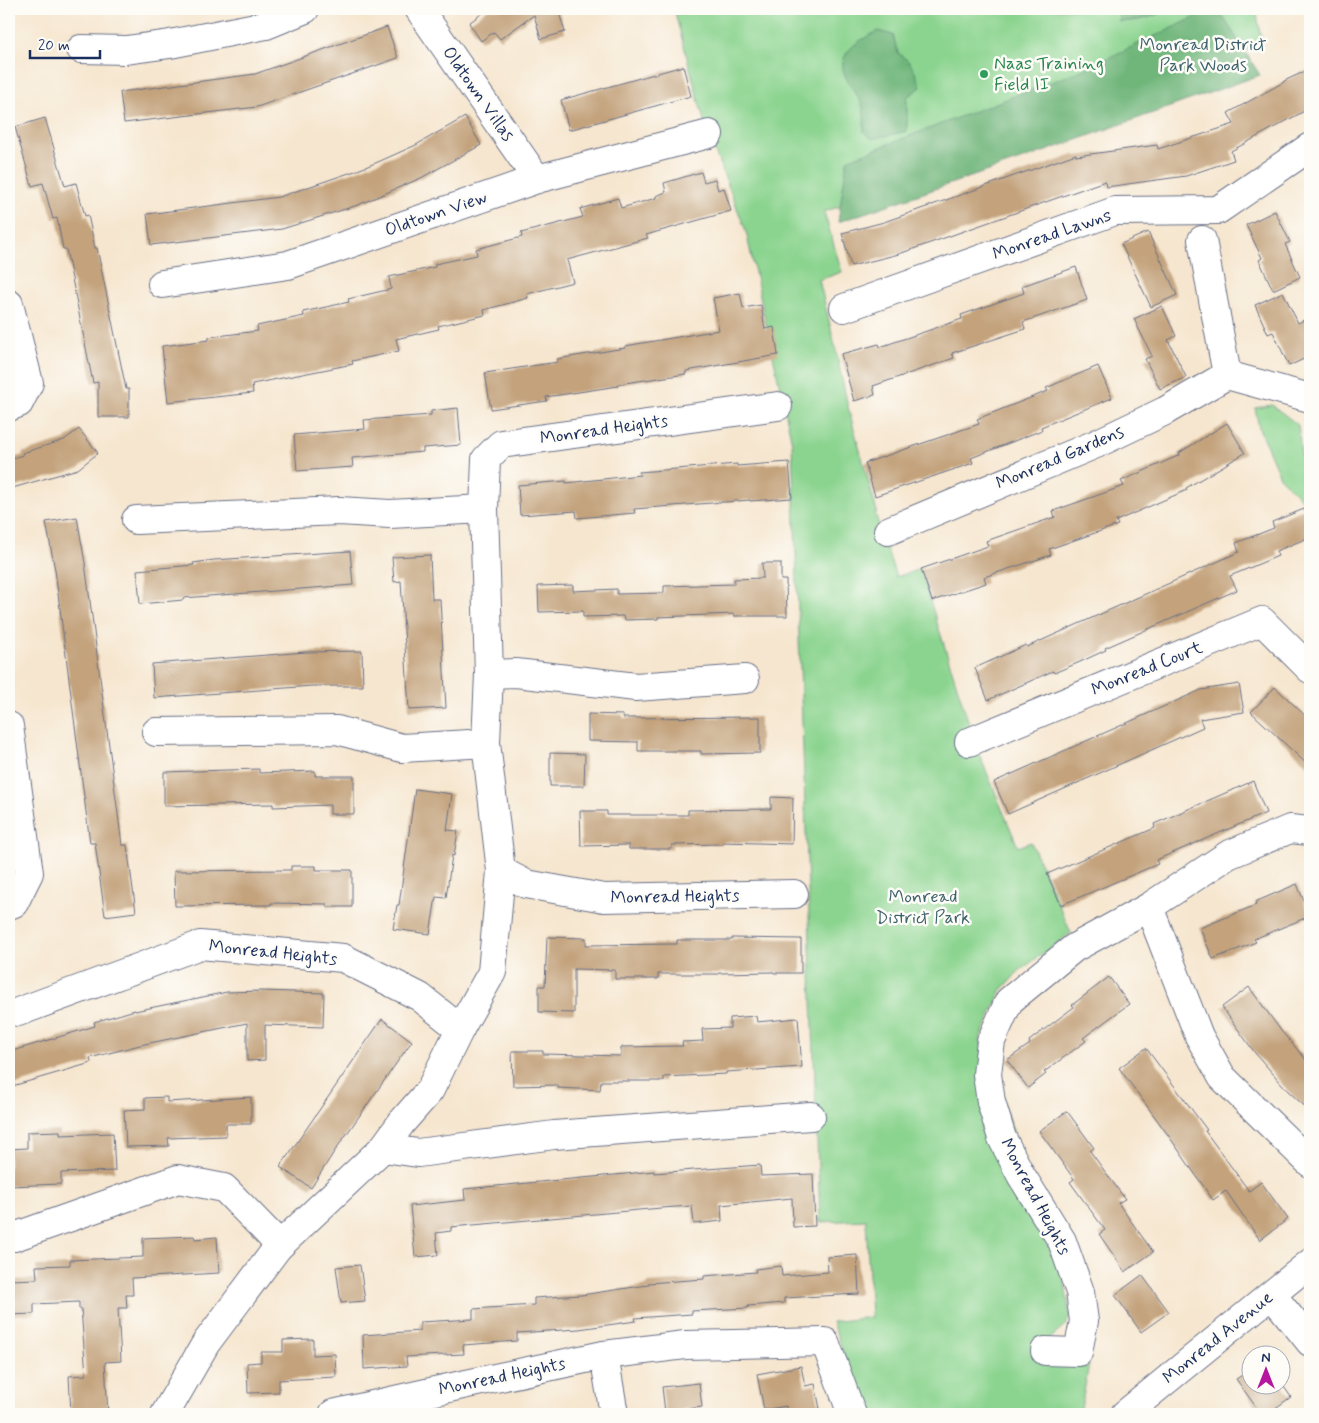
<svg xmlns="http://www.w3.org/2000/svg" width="1319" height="1423" font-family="Mynerve,sans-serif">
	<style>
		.green { fill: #8bd48f; stroke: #538276 }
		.forest { fill: #70b67a; stroke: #46726c }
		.building { fill: #c3a27c }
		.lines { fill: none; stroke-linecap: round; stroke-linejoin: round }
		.minor-casing { stroke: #686f86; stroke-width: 30 }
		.minor { stroke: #fff; stroke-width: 28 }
		.leisure-dot { fill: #2e9e5b; stroke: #fdfcf7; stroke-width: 2 }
		.labels { text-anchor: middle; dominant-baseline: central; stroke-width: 5; stroke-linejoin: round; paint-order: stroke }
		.park-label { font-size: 18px; fill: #3d616d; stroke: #fdfcf7 }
		.leisure-label { font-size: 18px; fill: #27864d; stroke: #fdfcf7; text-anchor: start }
		.street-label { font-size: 18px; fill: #1b2f5e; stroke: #fdfcf7 }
	</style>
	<rect width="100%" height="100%" fill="#fdfcf7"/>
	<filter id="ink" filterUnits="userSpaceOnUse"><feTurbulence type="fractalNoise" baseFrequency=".02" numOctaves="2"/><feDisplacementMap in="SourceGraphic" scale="10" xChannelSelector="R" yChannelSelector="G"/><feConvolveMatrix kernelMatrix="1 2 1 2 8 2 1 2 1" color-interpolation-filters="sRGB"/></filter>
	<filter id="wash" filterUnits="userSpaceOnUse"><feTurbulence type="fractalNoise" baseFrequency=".0096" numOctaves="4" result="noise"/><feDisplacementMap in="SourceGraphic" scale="20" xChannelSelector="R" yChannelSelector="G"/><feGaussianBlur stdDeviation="1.12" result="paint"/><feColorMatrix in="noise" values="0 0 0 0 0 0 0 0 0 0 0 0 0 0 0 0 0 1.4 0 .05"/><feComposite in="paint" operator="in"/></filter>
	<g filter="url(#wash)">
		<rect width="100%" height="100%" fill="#f6e6cf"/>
		<g class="green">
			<path d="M674,9H1256L1262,44L1121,103L824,212L842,272L819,280L833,337L848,407L877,512L875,513L896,577L920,569L977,749L1018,847L1031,842L1071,933L1019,971L1001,991L980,1040L1062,1266L1070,1316L1065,1326L1046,1342L1045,1362L1089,1364L1080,1414H865L832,1322L871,1317L866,1220L820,1222L792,443L746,231L707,132Z"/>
			<path d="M1272,405L1298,425L1301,455L1310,476V508L1281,479L1259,428L1255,408Z"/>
		</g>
		<g class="forest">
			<path d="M1118,9H1167C1153,18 1136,22 1119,21Z"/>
			<path d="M1213,9H1218L1260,75L1029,157L838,222L847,160L1080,71Z"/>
			<path d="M878,31L893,35L898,53C912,61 915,72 921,87L907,97V131L872,139L864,132C864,125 865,115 863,108C860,96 848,85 844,73C837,51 862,39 878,31Z"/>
		</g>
		<g id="blocks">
			<g class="building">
				<path d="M488,9H558L565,32L541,39L534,15L500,39L494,32L481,41L469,23Z"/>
				<path d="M387,27L398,58L257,107L124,123L120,92L255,74Z"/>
				<path d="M683,66L691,96L569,130L561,100Z"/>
				<path d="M1310,69V108L1231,151L1234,160L1186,176L1106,187L1105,181L899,254L851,266L842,233L884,222L1076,154V156L1157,145L1158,149L1234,124L1228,113L1284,82V81Z"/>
				<path d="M465,117L481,145L421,178L358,205L282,229L151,245L147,214L279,197L355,171L378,162L416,145Z"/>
				<path d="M45,118L65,186L76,183L85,216L88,215L95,248H97L126,389H129V417H98V382L93,383L66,249H63L57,218L53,219L43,183L32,186L15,127Z"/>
				<path d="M701,172L704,182L715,179L718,190L724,188L731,211L646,235L648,238L567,260L573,282L527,294L528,298L484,310L485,315L438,326L439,329L396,339L399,351L352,361L353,364L252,384L253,393L168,402L162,346L209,340V337L258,331L257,326L304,316L303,312L349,302L348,299L391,289L389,277L435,267V264L477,255L476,249L522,237L521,233L583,217L580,209L618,198L621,208L656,198V196L666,192L664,183Z"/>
				<path d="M1275,211L1290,242L1285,244L1300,277L1273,290L1259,260L1262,258L1246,225Z"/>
				<path d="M1148,232L1177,295L1151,307L1121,244Z"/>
				<path d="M1076,267L1087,300L1023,322L1025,329L952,353L954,358L873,386L875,395L854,401L841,354L879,344L880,347L962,319L961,315L1024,293L1022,286Z"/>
				<path d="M1283,292L1298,323L1310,317V356L1289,366L1273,332L1268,334L1255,305Z"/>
				<path d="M740,293L743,308L761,305L765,329L774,327L778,355L686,371V374L618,384V386L546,397L547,401L491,409L485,373L558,362L557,359L625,348V346L719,330L713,298Z"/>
				<path d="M1162,306L1176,336L1168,340L1186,377L1160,389L1145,359L1152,356L1134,319Z"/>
				<path d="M1098,366L1112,398L1041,427L1042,430L971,458L973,463L875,496L865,463L979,424L977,419L1048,391L1046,388Z"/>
				<path d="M458,408L461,445L423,448V452L352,458L353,467L297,471L294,435L365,429L364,420L431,415V411Z"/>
				<path d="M1227,423L1245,453L1186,488L1187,490L1116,521L1118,525L1049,549L1051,555L984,577L986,583L932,601L921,569L988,546L986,541L1055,517L1053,511L1124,486L1121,481L1180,455L1179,453Z"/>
				<path d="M79,429L98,453L78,469L9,489V459L23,455L22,453L64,440Z"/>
				<path d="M789,462L792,498L750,501V500L634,509L635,513L577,518L576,511L520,515L518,485L566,481V483L640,475L639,472L737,464V466Z"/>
				<path d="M1304,509L1310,525V537L1276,551L1278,556L1230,576L1237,590L1105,648L1106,650L1080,662L1054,673L1053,671L988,700L975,668L1026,645L1027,647L1239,552L1236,543L1274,528L1272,522Z"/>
				<path d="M77,517L85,563L122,845H127L136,912L105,916L95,843H90L55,570L46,522Z"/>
				<path d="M350,551L353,585L183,598V600L140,604L137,570L194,565L193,563L214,560Z"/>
				<path d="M430,555L432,599H440L446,708L409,710L401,581L394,582L392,557Z"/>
				<path d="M762,563H781V580H786L787,616H734V614L658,617V619L624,620L623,616L583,617V611L539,612L538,586L573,585V591L617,589V594L664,593V586L734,584V579L763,578Z"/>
				<path d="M362,651L363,686H312L154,698L152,664L306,652Z"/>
				<path d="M1239,684L1244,712L1200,719L1203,727L1008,814L994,782L1201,690Z"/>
				<path d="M1275,687L1310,720V767L1251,712Z"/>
				<path d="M588,714L623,715V718L760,717V753L701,754V751H638V742L588,741Z"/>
				<path d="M550,753L585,754L584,786H550Z"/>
				<path d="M259,769V773L315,771V776H354V814H330V805L273,807V804L164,806V772Z"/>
				<path d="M1253,781L1266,813L1156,860L1158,864L1061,905L1047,874L1155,828L1154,824Z"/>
				<path d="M415,789L452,794L447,830L458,831L454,856L452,855L446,898L436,897L430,934L393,929L397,905H399Z"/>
				<path d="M771,797L793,798L792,844L723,842V844L672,845V849H629V845L581,846L580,811H607V815H688V810L771,809Z"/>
				<path d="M291,866H316V870H352V907H327V904L271,903V905L175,906L174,871L291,870Z"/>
				<path d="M1297,884L1310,916L1254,939L1256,942L1213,959L1200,928L1256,905L1255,902Z"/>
				<path d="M547,937L586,938V945L677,944V940H732V938L801,939V973H774V972L719,973V974H658V979H615V970L574,969V1013L539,1012V986H545Z"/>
				<path d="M1109,977L1129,1004L1083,1038L1086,1041L1044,1072L1046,1074L1028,1088L1007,1060L1030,1044L1029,1041L1074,1007L1072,1005Z"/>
				<path d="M1249,987L1282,1032L1310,1064V1111L1288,1091L1255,1053L1222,1007Z"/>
				<path d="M262,991L324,993L323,1027L265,1025V1060L247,1061V1023L140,1045L90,1058L91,1063L9,1087V1052L95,1026L94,1022L135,1010V1011L227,992Z"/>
				<path d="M756,1016L757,1022L798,1018L802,1067L726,1072V1074L664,1077V1081H601L600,1090L558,1088V1085L513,1086L512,1051H543V1054L621,1056V1047L683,1046L682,1042L703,1041L702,1029L730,1028V1018Z"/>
				<path d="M382,1019L412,1041L334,1152L311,1188L280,1167Z"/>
				<path d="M1146,1048L1207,1130L1205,1131L1249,1191L1261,1182L1288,1219L1260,1240L1226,1191L1213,1200L1166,1132L1119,1068Z"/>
				<path d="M167,1097V1102L251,1097V1124H226V1136L168,1138L169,1146L126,1147L124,1110L145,1109V1098Z"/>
				<path d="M1067,1111L1094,1148L1090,1151L1125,1199L1118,1203L1153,1252L1125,1272L1099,1234L1105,1230L1070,1182L1074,1179L1039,1131Z"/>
				<path d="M60,1131V1135L113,1133L115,1171L61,1173V1184L9,1186V1149L27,1148V1132Z"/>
				<path d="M760,1165L761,1176L813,1174L815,1226L793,1227L792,1198L721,1205L722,1221L694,1224L692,1206L661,1208L451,1227V1231L436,1233L438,1255L415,1257L410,1206L465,1200L464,1189L625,1174L654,1171V1173Z"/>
				<path d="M194,1236L195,1239L217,1237L219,1273L132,1278L133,1295H126L127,1308H118L121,1361L105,1362L108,1414H71L69,1376L86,1375L81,1308L79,1309V1302L34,1304V1314L9,1315V1280L37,1279L36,1266L70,1265V1260L143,1257V1238Z"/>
				<path d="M857,1255L859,1294L784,1298V1303L748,1306V1308L692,1311V1314L635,1318L636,1321L579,1329L517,1333V1341L463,1345L464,1354L406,1357L407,1366L364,1369L363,1335L420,1331V1322L473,1319V1309L534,1305V1298L581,1295L648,1285V1283L704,1279V1276L756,1272L755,1269L781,1266L782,1276L828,1272L827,1257Z"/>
				<path d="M360,1265L365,1301L341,1303L336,1267Z"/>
				<path d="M1142,1275L1169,1312L1141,1332L1115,1295Z"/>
				<path d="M313,1339V1355L335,1354L336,1377L279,1380V1392L248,1393L247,1363L261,1362V1352H283V1340Z"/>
				<path d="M801,1366L805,1386L815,1384L820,1409L792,1414H787L786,1406L764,1410L757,1374Z"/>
				<path d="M1252,1369V1386H1282V1384L1291,1397L1267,1414H1261L1236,1379Z"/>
				<path d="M699,1383L702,1407L665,1412L662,1387Z"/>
			</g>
		</g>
	</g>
	<g filter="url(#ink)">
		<use href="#blocks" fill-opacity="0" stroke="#686f86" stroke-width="1"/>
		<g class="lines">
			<defs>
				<g id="minor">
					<path d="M419,9L537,179"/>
					<path d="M81,49L126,50L170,44L266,25L305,9"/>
					<path d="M1202,240L1227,375"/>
					<path d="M162,284L288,265L537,179L709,134"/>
					<path d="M9,304L29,383L19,403L9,407"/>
					<path d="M844,308L1115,211L1218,210L1310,147"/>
					<path d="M136,520L339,511L390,514L484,509"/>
					<path d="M888,531L1096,444L1165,411L1227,375L1310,398"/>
					<path d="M489,674L516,673L636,687L745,679"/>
					<path d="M9,726L29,873L14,903L9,905"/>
					<path d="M156,732L337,730L402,748L486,743"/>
					<path d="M969,742L1262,621L1310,669"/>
					<path d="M501,871L526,884L604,898L794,894"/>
					<path d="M1149,907L1199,1036L1222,1077L1310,1163"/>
					<path d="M18,1012L200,945L343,958L420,997L460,1029"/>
					<path d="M383,1148L418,1153L554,1135L811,1116"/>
					<path d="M14,1237L178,1179L224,1188L271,1236L278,1247"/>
					<path d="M1272,1295L1310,1342"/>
					<path d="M1045,1351L1078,1352L1084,1321L1080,1292L1062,1241L1021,1175L1002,1138L991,1102L987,1074L991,1041L1009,1001L1074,948L1149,907L1228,855L1290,829L1310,831"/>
					<path d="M604,1355L614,1414"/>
					<path d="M165,1414L206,1343L278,1247L383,1148L402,1122L430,1090L460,1029L492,972L501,871L486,743L489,674L484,509L486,459L501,444L778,406"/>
					<path d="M333,1414L462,1385L604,1355L685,1345L825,1342L852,1414"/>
					<path d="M1125,1414L1310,1263"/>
				</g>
			</defs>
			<use href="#minor" class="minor-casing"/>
			<use href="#minor" class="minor"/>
		</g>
	</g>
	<circle class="leisure-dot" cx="984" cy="74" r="5"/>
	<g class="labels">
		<g class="park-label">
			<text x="1203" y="45">Monread District<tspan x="1203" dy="21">Park Woods</tspan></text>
			<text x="923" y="897">Monread<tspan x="923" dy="21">District Park</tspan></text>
		</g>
		<g class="leisure-label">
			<text x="994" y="64">Naas Training<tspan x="994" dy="21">Field II</tspan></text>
		</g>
		<g class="street-label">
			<text transform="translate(478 94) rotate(55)">Oldtown Villas</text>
			<text transform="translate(436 214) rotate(-19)">Oldtown View</text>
			<text transform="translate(1052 235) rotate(-19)">Monread Lawns</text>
			<text transform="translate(604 430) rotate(-8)">Monread Heights</text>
			<text transform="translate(1060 458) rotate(-23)">Monread Gardens</text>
			<text transform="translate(1147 669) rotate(-22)">Monread Court</text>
			<text transform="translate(675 897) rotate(-1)">Monread Heights</text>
			<text transform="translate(273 953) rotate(6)">Monread Heights</text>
			<text transform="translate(1035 1197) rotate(62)">Monread Heights</text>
			<text transform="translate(1218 1338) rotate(-39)">Monread Avenue</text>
			<text transform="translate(502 1377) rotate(-12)">Monread Heights</text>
		</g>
	</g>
	<rect width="1319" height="1423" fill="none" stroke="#fdfcf7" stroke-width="30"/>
	<g transform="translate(1266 1370)"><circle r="24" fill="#fdfcf7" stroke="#a3aaba"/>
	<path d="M0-4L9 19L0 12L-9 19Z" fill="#b5179e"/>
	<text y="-8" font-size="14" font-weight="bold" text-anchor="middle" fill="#1b2f5e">N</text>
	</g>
	<path d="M30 50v8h70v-8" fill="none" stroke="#1b2f5e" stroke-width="2.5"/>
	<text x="38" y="50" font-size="15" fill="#1b2f5e" stroke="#fdfcf7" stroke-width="4" paint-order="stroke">20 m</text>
</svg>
